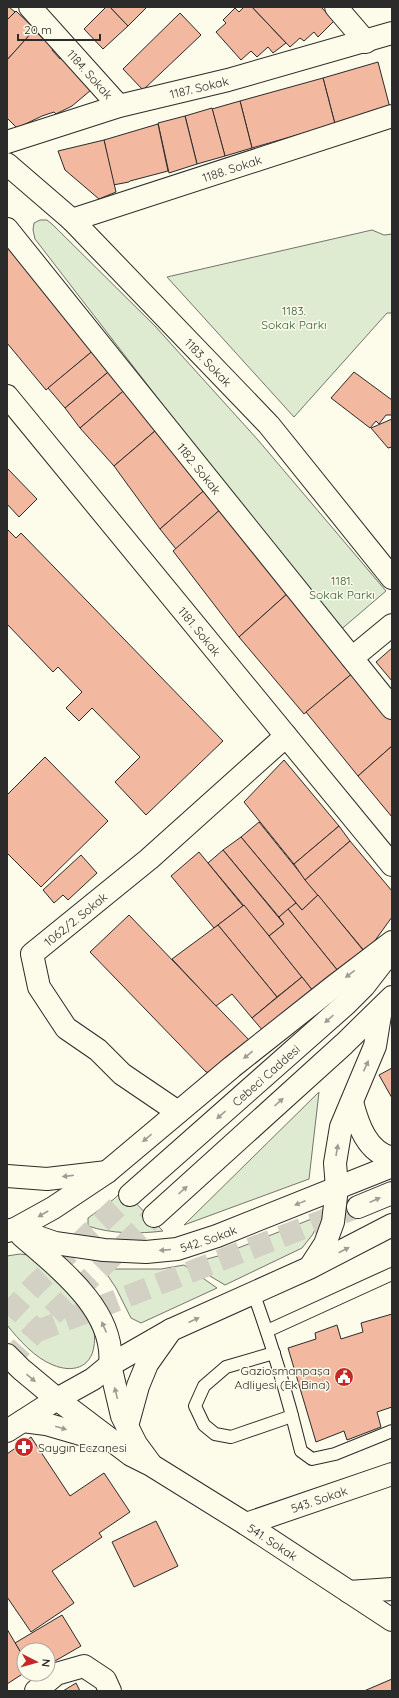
<svg xmlns="http://www.w3.org/2000/svg" width="399" height="1698" font-family="Quicksand,sans-serif">
	<style>
		.green { fill: #deebd1; stroke: #74746e }
		.building { fill: #f2b8a0; stroke: #2b2b2b }
		.lines { fill: none; stroke-linecap: round; stroke-linejoin: round }
		.primary-tunnel { stroke: #d3d1c4; stroke-width: 22; stroke-dasharray: 22 11; stroke-linecap: butt }
		.service-casing { stroke: #2b2b2b; stroke-width: 14 }
		.minor-casing { stroke: #2b2b2b; stroke-width: 24 }
		.tertiary-casing { stroke: #2b2b2b; stroke-width: 24 }
		.secondary-casing { stroke: #2b2b2b; stroke-width: 24 }
		.primary-casing { stroke: #2b2b2b; stroke-width: 24 }
		.service { stroke: #fdfbea; stroke-width: 12 }
		.minor { stroke: #fdfbea; stroke-width: 22 }
		.tertiary { stroke: #fdfbea; stroke-width: 22 }
		.secondary { stroke: #fdfbea; stroke-width: 22 }
		.primary { stroke: #fdfbea; stroke-width: 22 }
		.oneway { fill: #9e9d94 }
		.labels { text-anchor: middle; dominant-baseline: central; stroke-width: 3; stroke-linejoin: round; paint-order: stroke }
		.street-label { font-size: 12px; fill: #2b2b2b; stroke: #fdfbea }
		.park-label { font-size: 12px; fill: #34623c; stroke: #fdfbea }
		.poi-label { font-size: 12px; fill: #2b2b2b; stroke: #fdfbea; text-anchor: end }
	</style>
	<rect width="100%" height="100%" fill="#fdfbea"/>
	<g class="green">
		<path d="M40,220H47L53,225L155,326L258,440L386,591L338,632L35,239L33,230L34,223Z"/>
		<path d="M372,230L384,235L392,234V313H387L294,417L167,277Z"/>
		<path d="M319,1092L309,1179L184,1225Z"/>
		<path d="M123,1190L163,1231C139,1234 111,1234 88,1226V1218L114,1199Z"/>
		<path d="M314,1218L316,1227L313,1234L302,1248L225,1285L205,1273L192,1263L218,1256Z"/>
		<path d="M20,1254L29,1255C52,1277 78,1297 92,1325C95,1332 95,1339 94,1346C91,1368 72,1373 53,1365C35,1358 19,1340 7,1325V1256Z"/>
		<path d="M184,1265L217,1288L141,1323L131,1318L116,1288L106,1273L109,1269H161Z"/>
	</g>
	<g class="building">
		<path d="M7,7H9L15,12L7,20Z"/>
		<path d="M106,7H110L128,26L103,49L84,29Z"/>
		<path d="M110,7H147L128,26Z"/>
		<path d="M244,7H252L286,43L273,53L268,47L257,57L251,51L241,60L216,32L226,23L223,20L235,8L239,12Z"/>
		<path d="M252,7H321L334,21L318,37L314,32L304,41L300,38L290,47Z"/>
		<path d="M16,11L35,29L7,60V20Z"/>
		<path d="M180,13L201,35L143,90L123,69Z"/>
		<path d="M34,30L53,48L52,50L60,59L62,57L91,90L72,106L56,114L54,112L42,116L17,128L7,118V60Z"/>
		<path d="M378,62L390,108L335,124L323,78Z"/>
		<path d="M323,78L335,124L252,148L240,101Z"/>
		<path d="M240,101L252,148L225,156L212,109Z"/>
		<path d="M212,108L225,156L197,164L185,116Z"/>
		<path d="M185,116L197,164L169,173L158,123Z"/>
		<path d="M158,124L168,171L130,181L129,182L113,185L104,140Z"/>
		<path d="M104,140L116,192L99,199L65,170L58,151Z"/>
		<path d="M7,241L95,349L46,390L7,343Z"/>
		<path d="M95,349L113,368L65,408L48,388Z"/>
		<path d="M113,368L128,387L80,428L65,408Z"/>
		<path d="M354,372L392,400V415H386L379,424L376,421L370,428L331,398Z"/>
		<path d="M128,387L162,425L114,466L80,428Z"/>
		<path d="M392,419V447L388,448L371,428Z"/>
		<path d="M162,425L208,487L160,529L114,466Z"/>
		<path d="M7,468L37,499L19,517L7,504Z"/>
		<path d="M208,487L222,508L176,549L160,529Z"/>
		<path d="M222,508L288,593L239,637L173,551Z"/>
		<path d="M7,529L16,538L21,533L223,741L146,815L115,782L140,757L92,708L79,721L66,708L82,692L58,667L53,672L7,624Z"/>
		<path d="M288,593L354,672L304,714L239,637Z"/>
		<path d="M392,648V681L376,662Z"/>
		<path d="M354,672L392,718V746L358,776L306,712Z"/>
		<path d="M392,746V817L358,776Z"/>
		<path d="M45,757L108,821L41,887L7,853V795Z"/>
		<path d="M284,760L339,826L294,864L244,802Z"/>
		<path d="M259,822L318,895L302,910L241,837Z"/>
		<path d="M339,826L350,841L305,880L294,864Z"/>
		<path d="M241,837L296,903L279,917L223,850Z"/>
		<path d="M350,841L392,891V917L366,953L305,880Z"/>
		<path d="M223,850L284,924L269,936L208,863Z"/>
		<path d="M199,852L243,906L214,928L171,876Z"/>
		<path d="M81,855L97,873L68,900L63,895L54,903L43,890Z"/>
		<path d="M318,895L363,950L338,971L288,909L296,903L302,910Z"/>
		<path d="M244,905L302,977L277,997L218,925Z"/>
		<path d="M288,909L338,971L313,991L269,936L284,924L279,917Z"/>
		<path d="M129,915L250,1041L212,1073L206,1072L90,952Z"/>
		<path d="M218,925L277,997L252,1018L232,994L216,1006L172,959Z"/>
		<path d="M302,977L313,991L264,1032L252,1018Z"/>
		<path d="M392,1068V1098L379,1075Z"/>
		<path d="M392,1314V1407L377,1412L381,1427L347,1440L344,1431L316,1442L288,1348L316,1339L315,1333L337,1325L341,1339L363,1332L361,1323Z"/>
		<path d="M31,1437L70,1496L104,1473L130,1512L99,1533L102,1537L52,1571L74,1603L31,1632L7,1597V1454Z"/>
		<path d="M156,1521L178,1566L134,1587L112,1542Z"/>
		<path d="M62,1615L81,1646L48,1665V1650H24V1658L15,1643Z"/>
		<path d="M7,1629L24,1658V1673L7,1684Z"/>
		<path d="M392,1679V1691H364Z"/>
		<path d="M76,1683L80,1691H63Z"/>
	</g>
	<g class="lines">
		<g class="primary-tunnel">
			<path d="M7,1315L35,1285L130,1195"/>
			<path d="M35,1332L358,1207"/>
			<path d="M7,1363L35,1332L154,1216"/>
		</g>
		<defs>
			<g id="service">
				<path d="M253,1292C272,1344 288,1397 301,1451L312,1459L335,1454L392,1431"/>
				<path d="M267,1331L392,1274"/>
				<path d="M274,1353L226,1367L204,1386L195,1406L204,1425L215,1434L231,1437L292,1416"/>
			</g>
			<g id="minor">
				<path id="s1" d="M30,7L119,106"/>
				<path d="M336,7L366,42"/>
				<path id="s2" d="M7,142L119,106L228,80L392,33"/>
				<path id="s3" d="M7,164L72,220L269,425L392,578"/>
				<path id="s4" d="M72,220L392,116"/>
				<path id="s5" d="M7,229L392,708"/>
				<path id="s6" d="M7,396L392,865"/>
				<path d="M352,658L392,625"/>
				<path id="s7" d="M178,1112L122,1074L98,1050L66,1028L39,987L32,954L149,859L286,736"/>
				<path id="s8" d="M246,1524L392,1474"/>
				<path d="M349,1592L392,1589"/>
				<path d="M36,1691L56,1674L84,1666L105,1680L110,1691"/>
			</g>
			<g id="tertiary">
				<path d="M110,1365L122,1416L136,1444L150,1463"/>
				<path id="s9" d="M57,1399L131,1455L151,1465L246,1524L392,1620"/>
				<path d="M23,1421L46,1424L101,1440"/>
				<path d="M127,1426L138,1386L147,1364L171,1330"/>
			</g>
			<path id="secondary" d="M7,1176L47,1179L107,1172"/>
			<g id="primary">
				<path d="M352,1102C358,1125 367,1152 392,1158"/>
				<path id="s10" d="M130,1195L346,1004L364,986L388,955"/>
				<path d="M358,1207L392,1193"/>
				<path d="M154,1216L344,1044L392,997"/>
				<path id="s11" d="M15,1229L55,1243L104,1250L146,1252L177,1249L217,1236L392,1166"/>
				<path d="M7,1231L15,1229L53,1208L107,1172L232,1067L333,987L392,942"/>
				<path d="M22,1236C59,1268 116,1311 110,1365"/>
				<path d="M310,1267L325,1244L333,1222L337,1188L335,1163L341,1127L375,1046L381,1009"/>
				<path d="M7,1355L21,1369L57,1399"/>
				<path d="M7,1431L57,1399L93,1379L110,1365L171,1330L309,1268L392,1225"/>
			</g>
		</defs>
		<use href="#service" class="service-casing"/>
		<use href="#minor" class="minor-casing"/>
		<use href="#tertiary" class="tertiary-casing"/>
		<use href="#secondary" class="secondary-casing"/>
		<use href="#primary" class="primary-casing"/>
		<use href="#service" class="service"/>
		<use href="#minor" class="minor"/>
		<use href="#tertiary" class="tertiary"/>
		<use href="#secondary" class="secondary"/>
		<use href="#primary" class="primary"/>
	</g>
	<defs><path id="oneway-solid" d="M-6-.8H1V-3.2L6.5 0L1 3.2V.8H-6Z"/></defs>
	<g class="oneway">
		<use href="#oneway-solid" transform="translate(350 974) rotate(143)"/>
		<use href="#oneway-solid" transform="translate(329 1019) rotate(138)"/>
		<use href="#oneway-solid" transform="translate(248 1055) rotate(141)"/>
		<use href="#oneway-solid" transform="translate(366 1066) rotate(-65)"/>
		<use href="#oneway-solid" transform="translate(279 1102) rotate(-42)"/>
		<use href="#oneway-solid" transform="translate(221 1115) rotate(139)"/>
		<use href="#oneway-solid" transform="translate(147 1138) rotate(140)"/>
		<use href="#oneway-solid" transform="translate(337 1150) rotate(-80)"/>
		<use href="#oneway-solid" transform="translate(68 1176) rotate(173)"/>
		<use href="#oneway-solid" transform="translate(183 1190) rotate(-42)"/>
		<use href="#oneway-solid" transform="translate(375 1200) rotate(-24)"/>
		<use href="#oneway-solid" transform="translate(300 1203) rotate(158)"/>
		<use href="#oneway-solid" transform="translate(43 1214) rotate(150)"/>
		<use href="#oneway-solid" transform="translate(165 1250) rotate(175)"/>
		<use href="#oneway-solid" transform="translate(344 1250) rotate(-27)"/>
		<use href="#oneway-solid" transform="translate(194 1320) rotate(-25)"/>
		<use href="#oneway-solid" transform="translate(104 1327) rotate(-113)"/>
		<use href="#oneway-solid" transform="translate(31 1378) rotate(40)"/>
		<use href="#oneway-solid" transform="translate(116 1393) rotate(-104)"/>
		<use href="#oneway-solid" transform="translate(61 1428) rotate(16)"/>
	</g>
	<defs>
		<symbol id="civic-disc" viewBox="-11 -11 22 22"><circle r="9.5" fill="#c62828" stroke="#fdfbea"/><path d="M-.6-6.5H3V-4.5H.6V-3L4-1V1h2V6H-6V1h2V-1L-.6-3ZM-1.2 2.5V6h2.4V2.5Z" fill="#fff"/></symbol>
		<symbol id="pharmacy-disc" viewBox="-11 -11 22 22"><circle r="9.5" fill="#c62828" stroke="#fdfbea"/><path d="M-2-6h4v4h4v4h-4v4h-4v-4h-4v-4h4Z" fill="#fff"/></symbol>
	</defs>
	<g fill-rule="evenodd">
		<use href="#civic-disc" x="333" y="1366" width="22" height="22"/>
		<use href="#pharmacy-disc" x="13" y="1436" width="22" height="22"/>
	</g>
	<g class="labels">
		<g class="street-label">
			<text stroke="none"><textPath href="#s1" startOffset="90">1184. Sokak</textPath></text>
			<text stroke="none"><textPath href="#s2" startOffset="200">1187. Sokak</textPath></text>
			<text stroke="none"><textPath href="#s4" startOffset="168">1188. Sokak</textPath></text>
			<text stroke="none"><textPath href="#s3" startOffset="283">1183. Sokak</textPath></text>
			<text stroke="none"><textPath href="#s5" startOffset="307">1182. Sokak</textPath></text>
			<text stroke="none"><textPath href="#s6" startOffset="304">1181. Sokak</textPath></text>
			<text stroke="none"><textPath href="#s7" startOffset="279">1062/2. Sokak</textPath></text>
			<text stroke="none"><textPath href="#s10" startOffset="181">Cebeci Caddesi</textPath></text>
			<text stroke="none"><textPath href="#s11" startOffset="198">542. Sokak</textPath></text>
			<text stroke="none"><textPath href="#s8" startOffset="77">543. Sokak</textPath></text>
			<text stroke="none"><textPath href="#s9" startOffset="259">541. Sokak</textPath></text>
		</g>
		<g class="park-label">
			<text x="294" y="310">1183.<tspan x="294" dy="14">Sokak Parkı</tspan></text>
			<text x="342" y="580">1181.<tspan x="342" dy="14">Sokak Parkı</tspan></text>
		</g>
		<g class="poi-label">
			<text x="330" y="1370">Gaziosmanpaşa<tspan x="330" dy="14">Adliyesi (Ek Bina)</tspan></text>
			<text x="38" y="1447" text-anchor="start">Saygın Eczanesi</text>
		</g>
	</g>
	<rect width="399" height="1698" fill="none" stroke="#2b2b2b" stroke-width="16"/>
	<g transform="translate(36 1662) rotate(96)"><circle r="19" fill="#fdfbea" stroke="#a9a89e"/>
	<path d="M0-3L7 15L0 10L-7 15Z" fill="#c62828"/>
	<text y="-6" font-size="11" font-weight="bold" text-anchor="middle" fill="#2b2b2b">N</text>
	</g>
	<path d="M18 34v6h82v-6" fill="none" stroke="#2b2b2b" stroke-width="2"/>
	<text x="24" y="34" font-size="12" fill="#2b2b2b" stroke="#fdfbea" stroke-width="3" paint-order="stroke">20 m</text>
</svg>
